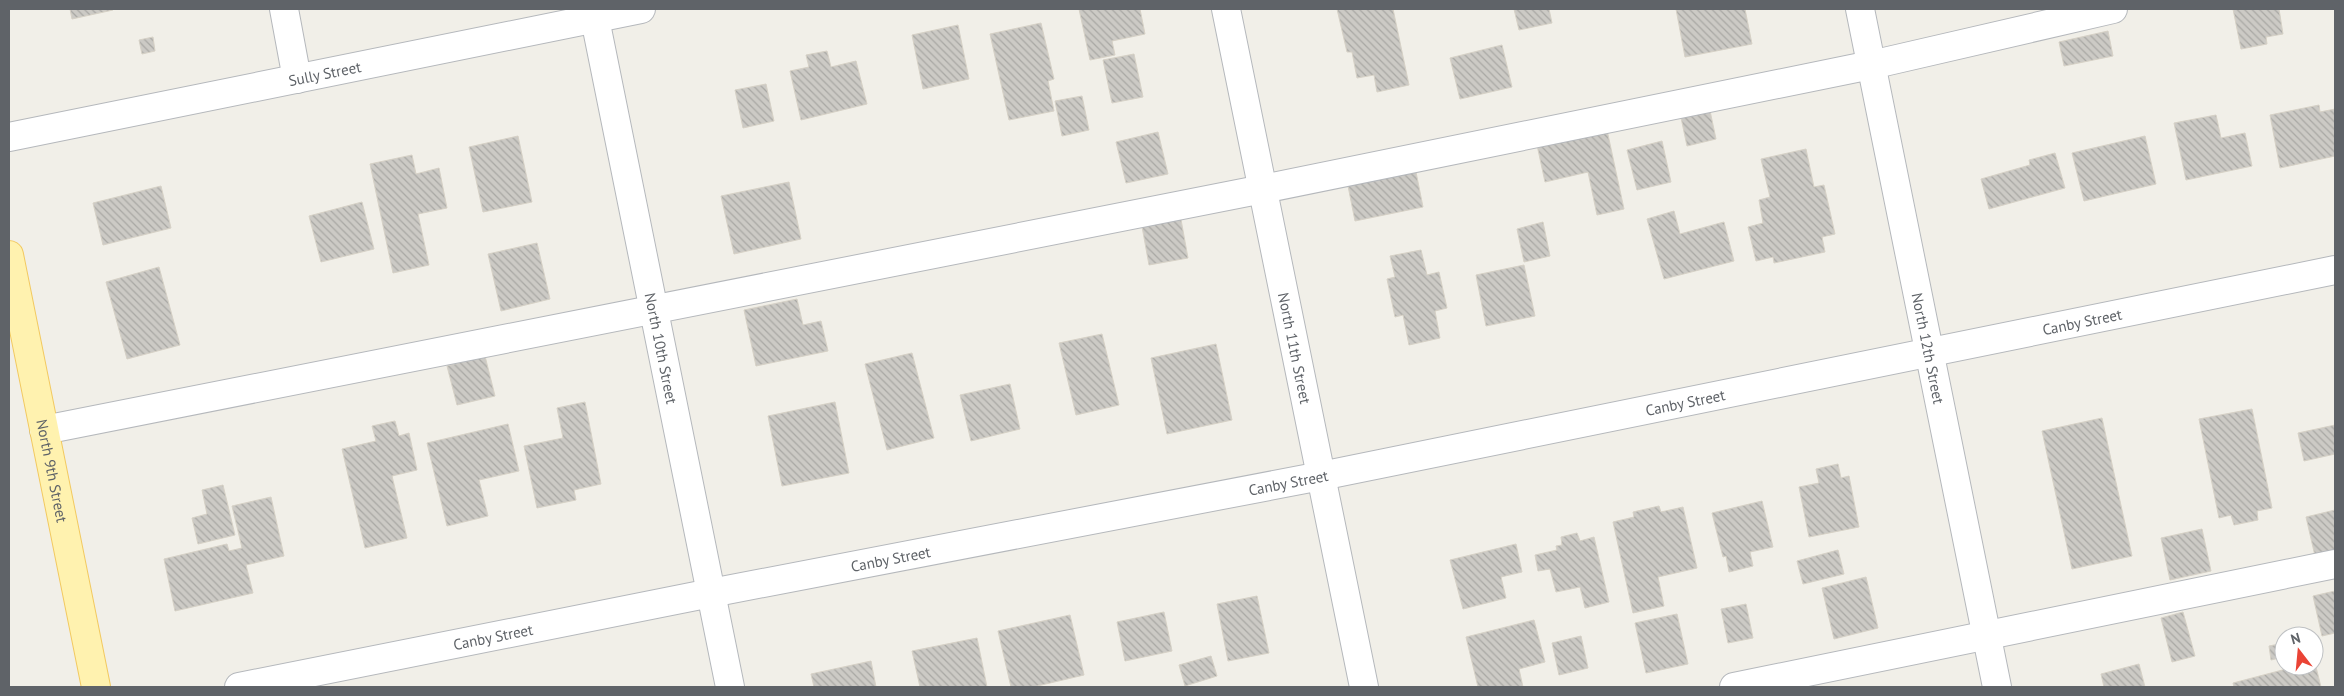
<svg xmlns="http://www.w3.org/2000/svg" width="2344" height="696" font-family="'PT Sans',sans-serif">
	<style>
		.building { fill: url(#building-back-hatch); stroke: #d6d1c6 }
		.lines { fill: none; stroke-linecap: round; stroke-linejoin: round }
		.minor-casing { stroke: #b5b8bc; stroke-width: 30 }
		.major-casing { stroke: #f2c960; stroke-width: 30 }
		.minor { stroke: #fff; stroke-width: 28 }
		.major { stroke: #fff2af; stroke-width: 28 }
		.labels { text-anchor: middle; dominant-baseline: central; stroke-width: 4; stroke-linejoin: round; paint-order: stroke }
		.street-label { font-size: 15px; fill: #5f6368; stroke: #fff }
	</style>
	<defs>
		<pattern id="building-back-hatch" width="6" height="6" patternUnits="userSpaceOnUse" patternTransform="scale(1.25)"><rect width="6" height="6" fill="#cccac5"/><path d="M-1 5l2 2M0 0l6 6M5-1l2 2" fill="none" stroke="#a9a8a4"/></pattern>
	</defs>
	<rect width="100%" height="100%" fill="#f1efe8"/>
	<g class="building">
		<path d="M70,9H113V10L72,19Z"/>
		<path d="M1079,9H1140L1145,34L1112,41L1115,55L1090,60Z"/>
		<path d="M1337,9H1393L1409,85L1377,92L1374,75L1357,78L1352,52H1347Z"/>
		<path d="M1514,9H1549L1552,23L1519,30Z"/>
		<path d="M1676,9H1745L1752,44L1685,57Z"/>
		<path d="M2233,9H2279L2283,34L2266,37L2267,44L2241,49Z"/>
		<path d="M1041,23L1054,79L1048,81L1054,111L1009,120L990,34Z"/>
		<path d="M958,25L969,79L923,89L912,35Z"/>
		<path d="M2108,31L2113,56L2064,66L2059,42Z"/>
		<path d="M153,37L155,51L142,54L139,40Z"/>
		<path d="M1502,45L1512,87L1460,99L1450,58Z"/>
		<path d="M827,51L831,67L856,61L867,104L801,120L790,71L809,67L806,55Z"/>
		<path d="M1134,54L1143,97L1112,103L1103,60Z"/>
		<path d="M766,84L774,121L743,128L735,90Z"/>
		<path d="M1082,96L1089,130L1062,136L1055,101Z"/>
		<path d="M2319,105L2320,112L2335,109V156L2280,168L2270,115Z"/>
		<path d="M1709,106L1716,139L1687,146L1680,113Z"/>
		<path d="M2216,115L2221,138L2245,133L2252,166L2186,180L2174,123Z"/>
		<path d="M1607,130L1624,209L1597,215L1588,172L1545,182L1537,145Z"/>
		<path d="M1158,132L1168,174L1126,183L1116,142Z"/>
		<path d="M518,136L532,202L483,212L469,147Z"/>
		<path d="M2145,136L2156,184L2084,201L2072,153Z"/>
		<path d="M1662,141L1671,182L1637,190L1627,150Z"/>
		<path d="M1806,149L1814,187L1824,185L1835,234L1822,237L1825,252L1774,263L1773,257L1756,261L1748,227L1763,223L1759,200L1770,197L1761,159Z"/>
		<path d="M2055,153L2065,188L1989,209L1981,179L2030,165L2029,160Z"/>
		<path d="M412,155L416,174L439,168L447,208L418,214L429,265L393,273L370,164Z"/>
		<path d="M1415,167L1423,207L1355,221L1347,181Z"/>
		<path d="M789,182L801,239L734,254L721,196Z"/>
		<path d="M161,186L171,228L103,245L93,203Z"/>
		<path d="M362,202L374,249L321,262L309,216Z"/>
		<path d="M1674,211L1680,234L1724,222L1734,261L1664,279L1647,219Z"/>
		<path d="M1180,214L1188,258L1149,265L1141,221Z"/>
		<path d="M1543,222L1550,256L1524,262L1517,229Z"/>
		<path d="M537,243L550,299L501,311L488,254Z"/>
		<path d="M1421,250L1427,275L1439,272L1447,308L1435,311L1440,338L1409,345L1403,315L1395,317L1387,279L1395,277L1390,256Z"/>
		<path d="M1524,265L1535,316L1486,326L1476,275Z"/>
		<path d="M159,267L180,345L127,359L106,282Z"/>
		<path d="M797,299L803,325L821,321L828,351L756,366L744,310Z"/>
		<path d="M1102,334L1119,405L1076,415L1059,343Z"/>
		<path d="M1216,344L1232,420L1167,434L1151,358Z"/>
		<path d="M912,353L934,438L887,450L865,364Z"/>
		<path d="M485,356L495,396L457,405L447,366Z"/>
		<path d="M1010,384L1020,429L971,441L960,395Z"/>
		<path d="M585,402L601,484L574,490L576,500L537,508L524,446L563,438L557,408Z"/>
		<path d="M835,402L849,473L782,486L768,416Z"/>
		<path d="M2252,409L2272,508L2257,511L2258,520L2234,525L2231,515L2219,518L2199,419Z"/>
		<path d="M2102,418L2132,556L2072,569L2042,431Z"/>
		<path d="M395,421L399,436L409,433L417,470L392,476L407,538L365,548L342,449L376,441L372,426Z"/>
		<path d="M508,424L519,471L479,480L488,516L447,526L427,443Z"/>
		<path d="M2335,425V454L2304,461L2298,433Z"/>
		<path d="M1838,464L1841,478L1849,476L1859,527L1809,537L1799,487L1819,483L1816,469Z"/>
		<path d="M223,485L235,535L198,544L192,518L207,514L202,490Z"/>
		<path d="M271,497L284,556L246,565L253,593L175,611L164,559L227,544L229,551L242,548L232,506Z"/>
		<path d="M1762,501L1773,547L1750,552L1753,566L1729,572L1726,556L1723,557L1712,513Z"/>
		<path d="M1659,506L1661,512L1683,507L1697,568L1658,577L1664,606L1633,613L1613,522L1634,517L1633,512Z"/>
		<path d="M2335,510V552L2315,556L2306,517Z"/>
		<path d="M2202,529L2211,571L2170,580L2161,538Z"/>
		<path d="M1577,533L1580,541L1594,537L1609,602L1585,608L1580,587L1556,592L1550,569L1538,571L1535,555L1557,550L1556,546L1562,545L1561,537Z"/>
		<path d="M1516,544L1522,572L1501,577L1506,598L1463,609L1450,560Z"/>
		<path d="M1838,550L1844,574L1803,584L1797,561Z"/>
		<path d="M1866,577L1878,628L1834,639L1822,588Z"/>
		<path d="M2335,591V633L2322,636L2313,596Z"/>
		<path d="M1257,596L1269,653L1228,661L1217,604Z"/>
		<path d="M1746,604L1753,638L1728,643L1721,609Z"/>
		<path d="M1164,612L1172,651L1125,661L1117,622Z"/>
		<path d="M2183,612L2195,656L2172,662L2161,618Z"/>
		<path d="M1677,614L1688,664L1646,673L1635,623Z"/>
		<path d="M1070,615L1084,675L1033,687H1011L998,631Z"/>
		<path d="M1534,620L1545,662L1519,669L1523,687H1478L1466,637Z"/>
		<path d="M1581,636L1588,668L1559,675L1552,643Z"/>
		<path d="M977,638L987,687H920L912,651Z"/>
		<path d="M2284,643V657L2271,660L2269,646Z"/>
		<path d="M1211,656L1217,676L1185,686L1179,665Z"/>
		<path d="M2314,659L2321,687H2234L2233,683L2290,668L2289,666H2314Z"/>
		<path d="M871,661L876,687H814L811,674Z"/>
		<path d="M2139,664L2145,687H2104L2101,674Z"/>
	</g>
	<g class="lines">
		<defs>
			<g id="minor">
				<path d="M284,9L297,79"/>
				<path id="s1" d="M593,9L730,687"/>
				<path id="s2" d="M1226,9L1364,687"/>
				<path id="s3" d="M1860,9L1997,687"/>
				<path id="s4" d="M9,137L641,9"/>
				<path d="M44,430L1263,189L1871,65L2113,9"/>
				<path id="s5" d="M239,687L711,593L1321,476L2335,270"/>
				<path d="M1734,687L2335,564"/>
			</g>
			<g id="major">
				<path id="s6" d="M9,255L96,687"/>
			</g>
		</defs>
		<use href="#minor" class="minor-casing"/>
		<use href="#major" class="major-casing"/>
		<use href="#minor" class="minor"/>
		<use href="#major" class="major"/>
	</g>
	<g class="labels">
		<g class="street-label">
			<text stroke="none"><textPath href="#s4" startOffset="322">Sully Street</textPath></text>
			<text stroke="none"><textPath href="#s5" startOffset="1879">Canby Street</textPath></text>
			<text stroke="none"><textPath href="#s1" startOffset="346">North 10th Street</textPath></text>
			<text stroke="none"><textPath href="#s2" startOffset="346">North 11th Street</textPath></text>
			<text stroke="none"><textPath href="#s3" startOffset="346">North 12th Street</textPath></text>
			<text stroke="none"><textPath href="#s5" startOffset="1474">Canby Street</textPath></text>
			<text stroke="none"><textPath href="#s6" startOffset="220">North 9th Street</textPath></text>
			<text stroke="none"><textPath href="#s5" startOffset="1069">Canby Street</textPath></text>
			<text stroke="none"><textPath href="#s5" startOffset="664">Canby Street</textPath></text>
			<text stroke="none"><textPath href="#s5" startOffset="259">Canby Street</textPath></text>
		</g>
	</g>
	<rect width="2344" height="696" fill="none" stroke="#5f6368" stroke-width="20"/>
	<g transform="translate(2299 651) rotate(344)"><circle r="24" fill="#ffffff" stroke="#bfc1c3"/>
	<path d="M0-4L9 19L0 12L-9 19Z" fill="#ea4335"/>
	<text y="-8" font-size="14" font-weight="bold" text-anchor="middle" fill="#5f6368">N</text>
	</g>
</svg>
